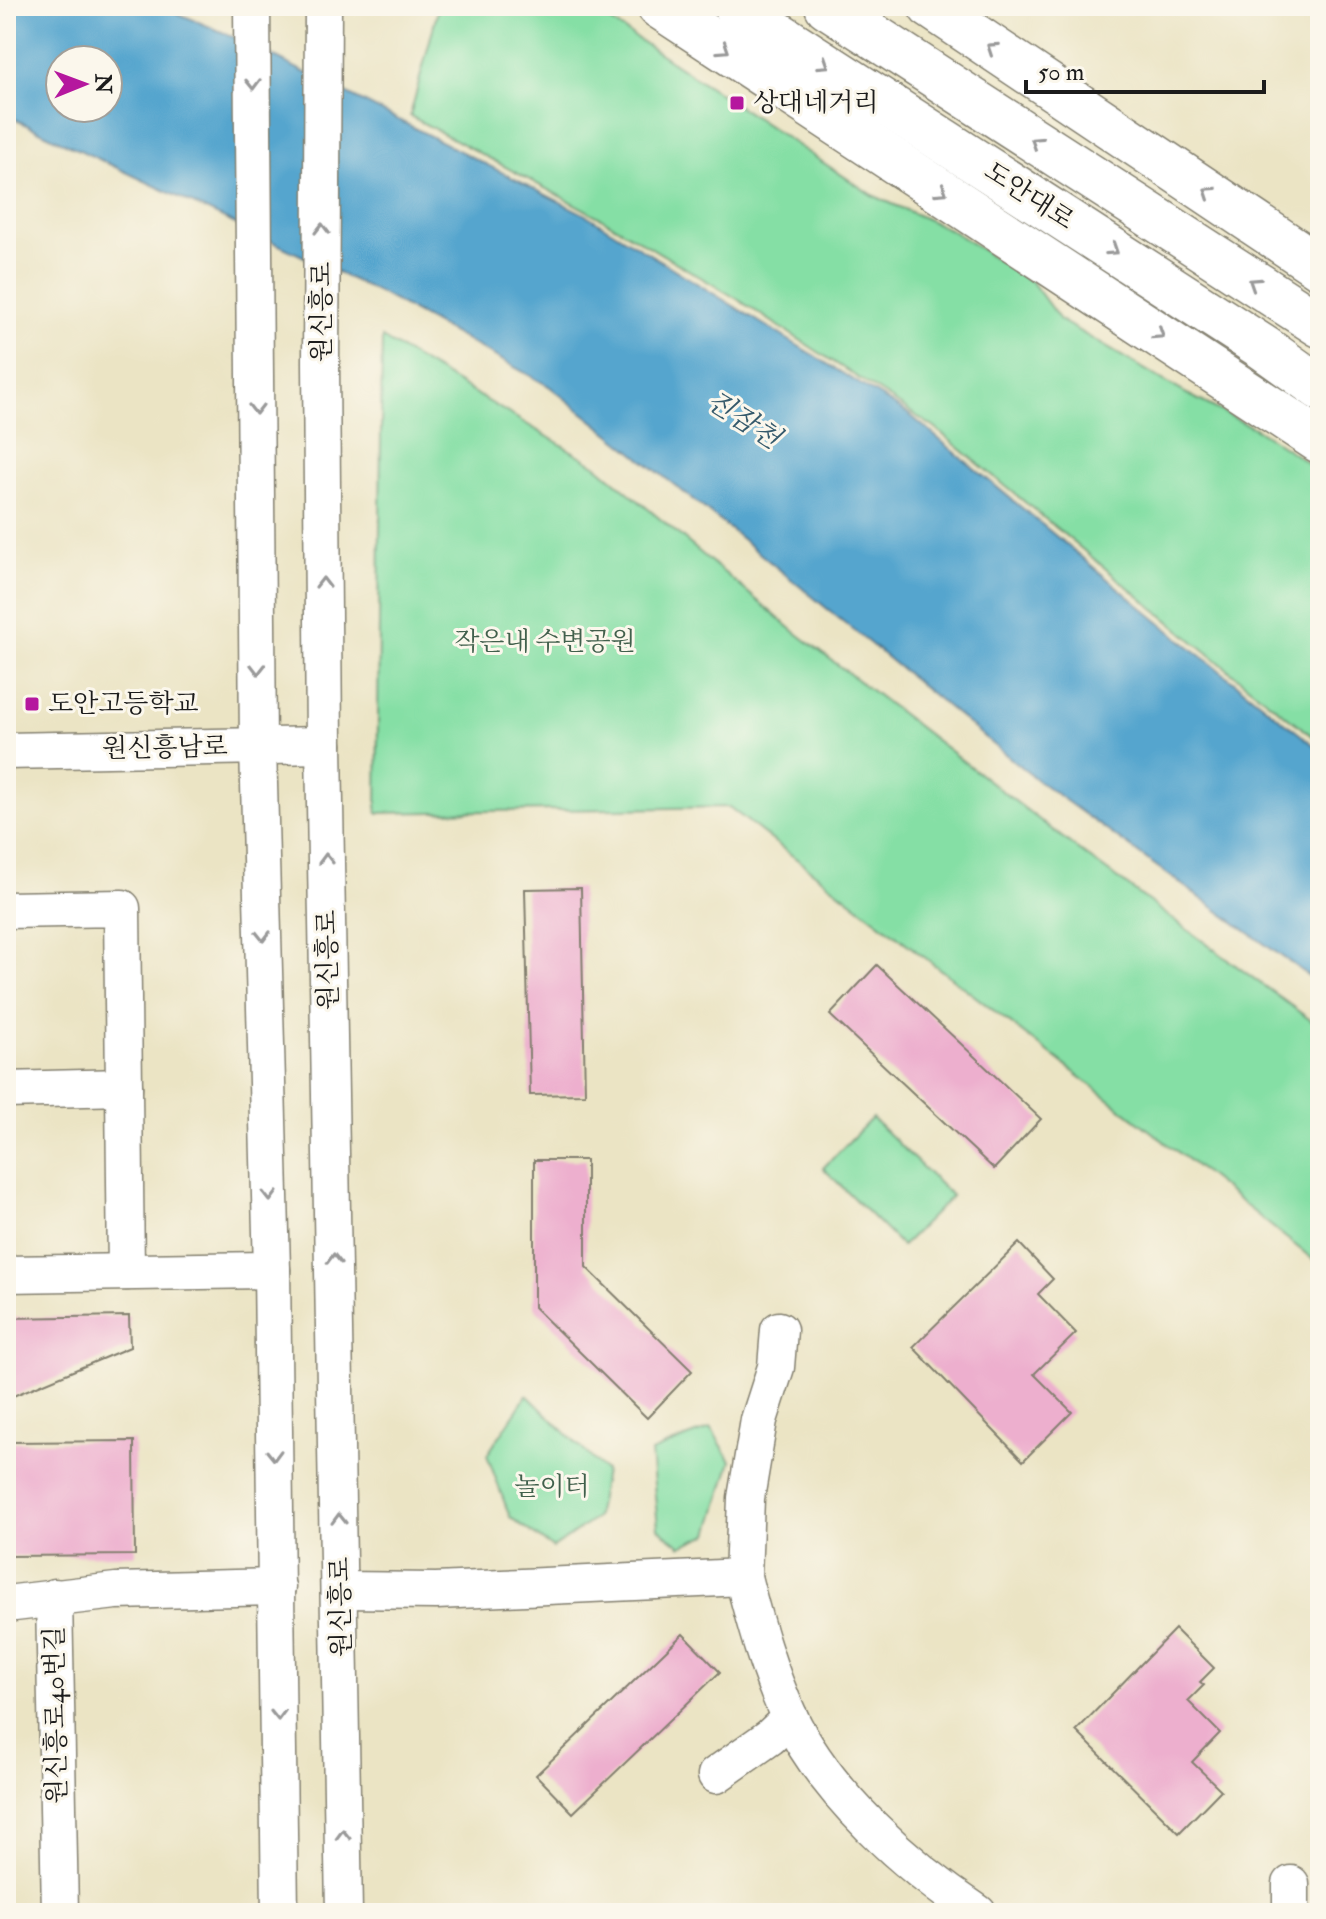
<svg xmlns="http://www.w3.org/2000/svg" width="1326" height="1919" font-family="'IM FELL Double Pica','Noto Serif KR',serif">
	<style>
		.green { fill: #85dfa5; stroke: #507e60; stroke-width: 2 }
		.water { fill: #54a5ce; stroke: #386075; stroke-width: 2; fill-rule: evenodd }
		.building { fill: #edafce }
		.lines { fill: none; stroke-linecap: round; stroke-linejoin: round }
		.minor-casing { stroke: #848070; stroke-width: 39 }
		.major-casing { stroke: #848070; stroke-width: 47 }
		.minor { stroke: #fff; stroke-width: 36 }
		.major { stroke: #fff; stroke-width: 44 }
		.oneway { stroke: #999 }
		.poi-dot { fill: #b5179e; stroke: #fbf7ec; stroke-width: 3 }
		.labels { text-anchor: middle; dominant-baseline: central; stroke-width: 6; stroke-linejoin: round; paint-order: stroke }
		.poi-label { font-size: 26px; fill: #1c1c1c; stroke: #fbf7ec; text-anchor: start }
		.street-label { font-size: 26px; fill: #1c1c1c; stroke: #fbf7ec }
		.park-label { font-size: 26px; fill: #41604c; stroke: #fbf7ec }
		.water-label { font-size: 28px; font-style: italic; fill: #355a6c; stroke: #fbf7ec }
	</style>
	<rect width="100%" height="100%" fill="#fbf7ec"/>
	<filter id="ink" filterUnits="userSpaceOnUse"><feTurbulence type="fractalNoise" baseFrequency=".0125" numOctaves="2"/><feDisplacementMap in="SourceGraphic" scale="16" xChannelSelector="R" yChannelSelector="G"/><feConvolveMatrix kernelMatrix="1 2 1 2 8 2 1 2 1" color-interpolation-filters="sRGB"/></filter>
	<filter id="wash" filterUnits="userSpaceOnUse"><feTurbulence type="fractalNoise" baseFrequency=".006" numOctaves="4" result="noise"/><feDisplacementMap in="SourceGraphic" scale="32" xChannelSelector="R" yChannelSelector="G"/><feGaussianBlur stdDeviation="1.8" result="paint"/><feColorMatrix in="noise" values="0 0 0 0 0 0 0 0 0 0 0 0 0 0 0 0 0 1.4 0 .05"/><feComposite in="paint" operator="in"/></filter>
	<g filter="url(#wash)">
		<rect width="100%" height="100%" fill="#ebe4c4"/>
		<g class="green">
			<path d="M439,6H588L872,195L949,229L1032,282L1060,320L1187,394L1258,430L1320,471V742L1248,686L935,428L734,297L601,218L410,116Z"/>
			<path d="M382,338L597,466L795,632L1080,851L1320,1027V1265L1196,1166L729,807L377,813Z"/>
			<path d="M872,1118L952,1196L902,1246L823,1168Z"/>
			<path d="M527,1395L605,1471L596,1518L553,1548L510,1517L487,1455Z"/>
			<path d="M711,1428L731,1461L709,1534L681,1546L658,1528L651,1452Z"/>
		</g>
		<path class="water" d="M6,6H161L241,40L588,216L910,415L1180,639L1320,750V984L1037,780L710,513L549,386L378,292L6,115ZM60,60H108V108H60Z"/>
		<g id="blocks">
			<g class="building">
				<path d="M581,888L585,1094L530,1095L525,889Z"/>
				<path d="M877,965L1041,1119L994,1169L830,1015Z"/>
				<path d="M534,1160H586V1267L692,1371L647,1418L534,1307Z"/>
				<path d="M1019,1243L1053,1279L1038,1294L1076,1333L1034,1374L1072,1412L1023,1461L913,1347Z"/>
				<path d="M129,1316L130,1347L6,1399V1318Z"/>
				<path d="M134,1441L135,1555L6,1556V1442Z"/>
				<path d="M1175,1629L1214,1668L1200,1682L1204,1685L1188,1701L1220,1733L1192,1762L1221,1790L1179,1833L1076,1731Z"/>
				<path d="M683,1634L720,1672L573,1813L536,1775Z"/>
			</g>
		</g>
	</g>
	<g filter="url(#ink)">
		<use href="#blocks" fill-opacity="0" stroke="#848070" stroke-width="2"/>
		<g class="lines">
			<defs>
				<g id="minor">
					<path d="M252,6L258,746L272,1270L280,1913"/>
					<path d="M323,6L321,363L324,745L344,1913"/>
					<path d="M6,751L324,745"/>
					<path d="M6,910L122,908L126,1272"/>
					<path d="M6,1090L124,1087"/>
					<path d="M6,1274L272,1270"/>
					<path d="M743,1577L746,1498L759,1420L776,1367L779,1330"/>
					<path d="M341,1590L436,1591L743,1577C755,1624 768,1671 789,1716C826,1793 906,1866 978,1913"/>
					<path d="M54,1597L60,1913"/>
					<path d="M6,1604L116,1591L277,1587"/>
					<path d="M716,1775L770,1737L790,1718"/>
					<path d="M1291,1884V1913"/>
				</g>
				<g id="major">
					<path d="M659,6L1320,441"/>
					<path d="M735,6L1264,348L1320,388"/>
					<path d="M827,6L1320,325"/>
					<path d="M930,6L1320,267"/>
				</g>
			</defs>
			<use href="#minor" class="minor-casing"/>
			<use href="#major" class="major-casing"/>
			<use href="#minor" class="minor"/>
			<use href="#major" class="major"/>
		</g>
		<defs><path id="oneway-chevron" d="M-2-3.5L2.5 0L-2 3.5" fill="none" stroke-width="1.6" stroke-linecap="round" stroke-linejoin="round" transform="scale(2)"/></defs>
		<g class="oneway">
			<use href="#oneway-chevron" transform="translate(992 48) rotate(-146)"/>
			<use href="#oneway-chevron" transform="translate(724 49) rotate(33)"/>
			<use href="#oneway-chevron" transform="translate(824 64) rotate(33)"/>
			<use href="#oneway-chevron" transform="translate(253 84) rotate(89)"/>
			<use href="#oneway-chevron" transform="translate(1036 142) rotate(-147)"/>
			<use href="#oneway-chevron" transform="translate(942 191) rotate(33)"/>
			<use href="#oneway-chevron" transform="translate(1209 192) rotate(-146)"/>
			<use href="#oneway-chevron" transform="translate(322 229) rotate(-90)"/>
			<use href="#oneway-chevron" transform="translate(1113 250) rotate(33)"/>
			<use href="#oneway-chevron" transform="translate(1254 283) rotate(-147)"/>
			<use href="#oneway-chevron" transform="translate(1159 334) rotate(33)"/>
			<use href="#oneway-chevron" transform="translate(256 409) rotate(90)"/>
			<use href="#oneway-chevron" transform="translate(323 583) rotate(-90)"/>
			<use href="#oneway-chevron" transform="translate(258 669) rotate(90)"/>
			<use href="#oneway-chevron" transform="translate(326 859) rotate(-91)"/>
			<use href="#oneway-chevron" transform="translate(263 936) rotate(89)"/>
			<use href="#oneway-chevron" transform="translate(270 1196) rotate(89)"/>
			<use href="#oneway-chevron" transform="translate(334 1259) rotate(-91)"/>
			<use href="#oneway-chevron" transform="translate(274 1455) rotate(89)"/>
			<use href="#oneway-chevron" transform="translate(339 1519) rotate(-91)"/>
			<use href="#oneway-chevron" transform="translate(278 1715) rotate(89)"/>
			<use href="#oneway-chevron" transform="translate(343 1835) rotate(-91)"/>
		</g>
	</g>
	<g class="poi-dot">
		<rect x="729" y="95" width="16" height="16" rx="4"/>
		<rect x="24" y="696" width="16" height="16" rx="4"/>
	</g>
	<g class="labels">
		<g class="poi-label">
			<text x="753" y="103">상대네거리</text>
			<text x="48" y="704">도안고등학교</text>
		</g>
		<g class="street-label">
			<text transform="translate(1029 196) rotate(33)">도안대로</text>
			<text transform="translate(322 312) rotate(-90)">원신흥로</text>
			<text transform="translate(165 748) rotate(-1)">원신흥남로</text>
			<text transform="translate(328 960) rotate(-91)">원신흥로</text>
			<text transform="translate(341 1607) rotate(-91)">원신흥로</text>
			<text transform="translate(56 1715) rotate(-91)">원신흥로40번길</text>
		</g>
		<g class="park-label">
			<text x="545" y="642">작은내 수변공원</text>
			<text x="552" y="1487">놀이터</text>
		</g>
		<g class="water-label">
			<text transform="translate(743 420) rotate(33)">진잠천</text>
		</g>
	</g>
	<rect width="1326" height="1919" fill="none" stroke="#fbf7ec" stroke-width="32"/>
	<g transform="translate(84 84) rotate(89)"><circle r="38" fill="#fbf7ec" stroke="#a29f99" stroke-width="2"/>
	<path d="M0-6L14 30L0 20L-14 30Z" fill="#b5179e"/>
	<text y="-12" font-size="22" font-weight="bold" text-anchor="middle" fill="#1c1c1c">N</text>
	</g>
	<path d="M1026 80v12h238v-12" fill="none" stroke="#1c1c1c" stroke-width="4"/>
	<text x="1038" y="80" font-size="24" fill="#1c1c1c" stroke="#fbf7ec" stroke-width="6" paint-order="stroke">50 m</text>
</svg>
